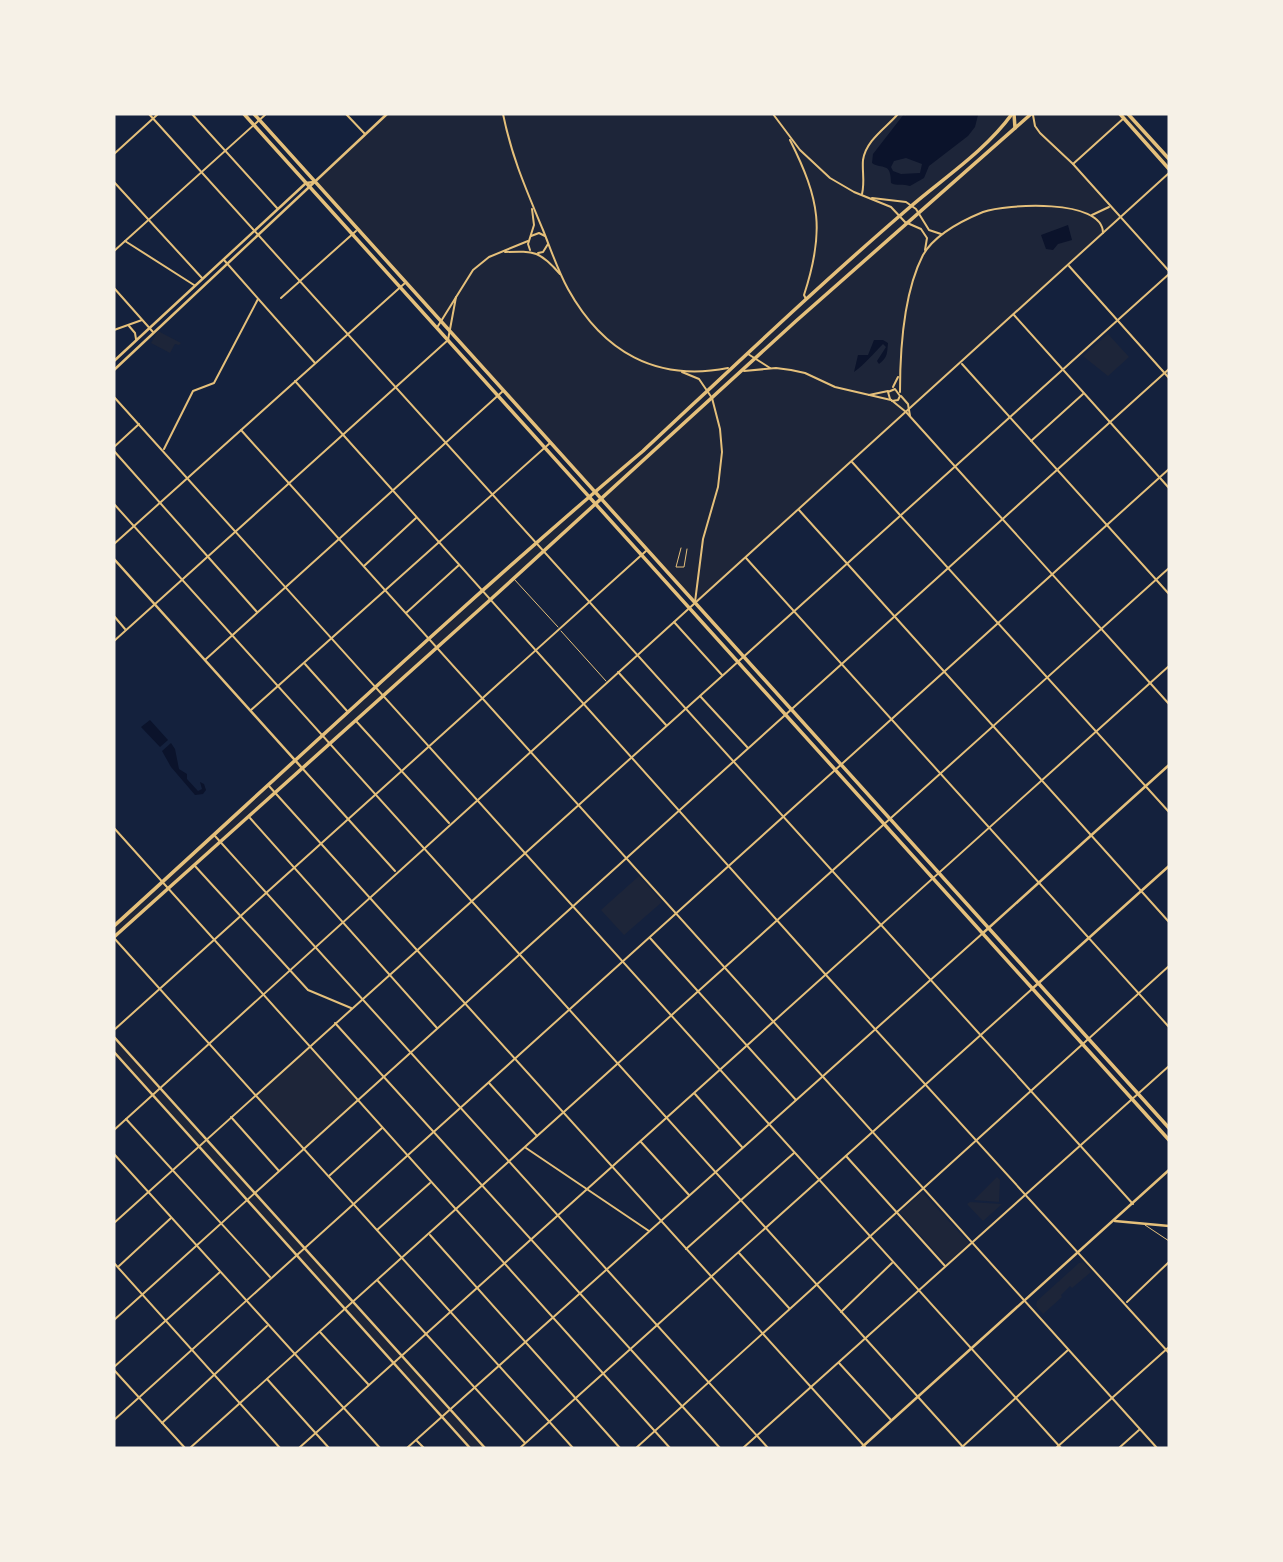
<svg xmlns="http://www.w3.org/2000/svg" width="1283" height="1562" font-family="'IBM Plex Serif',serif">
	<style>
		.green { fill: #1d2539 }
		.water { fill: #0b132b; fill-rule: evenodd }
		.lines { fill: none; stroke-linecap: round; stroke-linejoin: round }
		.service { stroke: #e5c07b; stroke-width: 1 }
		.pedestrian { stroke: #e5c07b; stroke-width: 2 }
		.minor { stroke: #e5c07b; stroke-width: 2 }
		.tertiary { stroke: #e5c07b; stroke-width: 2.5 }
		.secondary { stroke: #e5c07b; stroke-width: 2.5 }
		.primary { stroke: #e5c07b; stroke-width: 3.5 }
	</style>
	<rect width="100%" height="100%" fill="#14213d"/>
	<g class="green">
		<path d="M387,114H1128L1169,159V169L1124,119L1073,165L1120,218L695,603L315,181Z"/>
		<path d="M158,331L181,343L179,345L175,344L170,353L151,343Z"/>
		<path d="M1108,334L1129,357L1108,376L1083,356Z"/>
		<path d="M589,497L595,504L114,937V926Z"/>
		<path d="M639,876L662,902L624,935L601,910Z"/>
		<path d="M114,1037L485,1448H470L114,1052Z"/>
		<path d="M309,1048L358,1101L304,1149L256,1095Z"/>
		<path d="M997,1177L1000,1180L999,1202L974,1200Z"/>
		<path d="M922,1192L969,1243L946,1264L900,1212Z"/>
		<path d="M970,1202L1002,1204L983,1221L967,1204Z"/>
		<path d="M1083,1262L1091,1272L1072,1288L1070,1286L1061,1295L1062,1297L1043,1314L1036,1306L1037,1301L1079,1263Z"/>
	</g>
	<g class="water">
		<path d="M904,114L905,116L907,114L978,115L975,127L968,136L929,166L924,178L910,186C904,184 896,186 891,183C891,161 882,170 872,163L873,154ZM906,158L922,164L920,173L901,174L893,171L891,167L894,161Z"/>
		<path d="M1068,225L1072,240L1058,244L1053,250L1046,249L1041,235Z"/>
		<path d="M883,340L888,343C887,353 888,357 879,364L877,361L886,347L883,344C873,354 865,364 854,372L858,355H868L874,340Z"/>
		<path d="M150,720L168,740L160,747L141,727Z"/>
		<path d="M171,743L175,749L179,769L187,774V779L198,791L202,789L200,782L204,784L206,790L203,794L195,795L171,767L162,751Z"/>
	</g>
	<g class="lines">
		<g class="service">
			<path d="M681,548L676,567H684L687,549"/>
			<path d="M514,579L558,627"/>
			<path d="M561,631L606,681"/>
			<path d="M1145,1225L1169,1241"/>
		</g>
		<path class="pedestrian" d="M862,194C865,182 862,171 863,160C866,140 886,128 898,114"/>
		<g class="minor">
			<path d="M149,114L1133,1204"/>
			<path d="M192,114L277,208"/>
			<path d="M346,114L365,134"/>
			<path d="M503,114C512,158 526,189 543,230C551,250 558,271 568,289C603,352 656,382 728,368"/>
			<path d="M773,114L800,150L830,178L854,192L891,207L905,222L921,229L927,238L925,250"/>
			<path d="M1033,115L1035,126L1040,133L1073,164L1169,271"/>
			<path d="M790,140C820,200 825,231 804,295L806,299"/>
			<path d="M114,154L158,114"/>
			<path d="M1073,164L1124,118"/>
			<path d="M114,182L202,278"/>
			<path d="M872,198L906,202L916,209L929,230L941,234"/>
			<path d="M1092,215L1109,207"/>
			<path d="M531,236L539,233L545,236"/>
			<path d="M125,241L194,285"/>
			<path d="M530,250L528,244L534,225L532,209"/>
			<path d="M114,251L266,114"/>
			<path d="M505,252C535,251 540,251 560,274"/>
			<path d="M538,253L543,252L548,244"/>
			<path d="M224,260L315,363"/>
			<path d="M1069,266L1169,378"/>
			<path d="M114,288L153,332"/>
			<path d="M281,298L356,231"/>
			<path d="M1014,315L1169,488"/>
			<path d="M129,326L135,333L136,339"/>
			<path d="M438,326L473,270L489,257L528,241"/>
			<path d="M114,330L142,320"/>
			<path d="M748,354L770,368"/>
			<path d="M962,364L1169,594"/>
			<path d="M744,371L776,368L791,370L805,373L835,387L891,400"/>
			<path d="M682,372L699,379L712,398L720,429L722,452L718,487L703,539L695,602"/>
			<path d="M295,381L826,975L1169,1353"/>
			<path d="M893,387L898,377"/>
			<path d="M900,392C900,349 903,294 923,255C935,234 961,221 983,212C1006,204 1103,198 1103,233"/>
			<path d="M869,395L888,391"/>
			<path d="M901,396L908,404L910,416"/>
			<path d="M114,397L1061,1448"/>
			<path d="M892,401L898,400L900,396L895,389L888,392L890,399L906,412L1169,704"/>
			<path d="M241,430L1157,1448"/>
			<path d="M1031,441L1083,394"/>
			<path d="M114,447L139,424"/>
			<path d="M164,449L193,391L214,383L258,299"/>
			<path d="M114,451L257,612"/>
			<path d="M852,462L1169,812"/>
			<path d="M114,504L964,1448"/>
			<path d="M799,510L1169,922"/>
			<path d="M114,544L405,283"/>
			<path d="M746,558L1169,1027"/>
			<path d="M364,566L416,518"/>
			<path d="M406,613L459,565"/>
			<path d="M114,616L125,629"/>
			<path d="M674,622L722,675"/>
			<path d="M114,641L448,340L456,297"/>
			<path d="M206,659L503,391"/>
			<path d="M305,664L348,712"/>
			<path d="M618,672L666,725"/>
			<path d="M700,696L748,748"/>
			<path d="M251,710L550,443"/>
			<path d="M356,721L449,823"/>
			<path d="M302,768L395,871"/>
			<path d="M269,786L866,1448"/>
			<path d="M250,818L437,1028"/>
			<path d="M114,828L670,1448"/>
			<path d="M215,836L768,1448"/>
			<path d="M195,866L308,990L351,1008"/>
			<path d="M114,938L573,1448"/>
			<path d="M650,938L796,1100"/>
			<path d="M335,1023L720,1448"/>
			<path d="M114,1030L646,551"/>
			<path d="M489,1083L537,1136"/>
			<path d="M695,1094L742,1147"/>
			<path d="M231,1117L279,1171"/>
			<path d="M126,1119L270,1277"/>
			<path d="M114,1130L1169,173"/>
			<path d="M641,1142L689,1195"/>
			<path d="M526,1148L649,1231"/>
			<path d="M114,1154L380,1448"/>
			<path d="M846,1156L945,1266"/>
			<path d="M329,1176L382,1128"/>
			<path d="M114,1223L1169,274"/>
			<path d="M377,1230L430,1183"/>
			<path d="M430,1235L620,1448"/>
			<path d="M686,1249L794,1153"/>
			<path d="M739,1253L789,1308"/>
			<path d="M114,1263L280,1448"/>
			<path d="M119,1266L171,1218"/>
			<path d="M378,1281L525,1443"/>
			<path d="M1127,1302L1169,1262"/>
			<path d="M841,1312L892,1263"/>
			<path d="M114,1320L1169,369"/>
			<path d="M320,1332L368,1384"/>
			<path d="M839,1363L891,1420"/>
			<path d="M114,1367L220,1272"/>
			<path d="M114,1370L185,1448"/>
			<path d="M267,1379L329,1448"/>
			<path d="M114,1420L1169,469"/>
			<path d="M162,1423L267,1326"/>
			<path d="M417,1441L424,1448"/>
			<path d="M190,1448L1169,568"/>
			<path d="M299,1448L1169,666"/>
			<path d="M407,1448L983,933"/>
			<path d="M520,1448L1032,989"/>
			<path d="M636,1448L1169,966"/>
			<path d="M743,1448L1169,1066"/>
			<path d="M961,1448L1068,1350"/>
			<path d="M1056,1448L1169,1347"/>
			<path d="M1119,1448L1139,1430"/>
		</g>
		<path class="tertiary" d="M114,559L302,768"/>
		<g class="secondary">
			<path d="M114,361L306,183L314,182"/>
			<path d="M114,370L387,114"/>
			<path d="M983,933L1169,765"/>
			<path d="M1033,988L1169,866"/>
			<path d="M114,1037L485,1448"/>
			<path d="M114,1052L470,1448"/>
			<path d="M1115,1221L1169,1226"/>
			<path d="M861,1448L1169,1170"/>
		</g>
		<g class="primary">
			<path d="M244,114L1169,1140"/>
			<path d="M254,114L1169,1128"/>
			<path d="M1014,114L1015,128"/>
			<path d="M1120,114L1169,169"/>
			<path d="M1128,114L1169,159"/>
			<path d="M114,926C289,767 462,604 643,451C731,369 819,285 910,207C945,177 985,151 1012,114"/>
			<path d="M114,937L490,600L796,321L1031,114"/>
		</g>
	</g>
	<rect width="1283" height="1562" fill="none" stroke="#f6f1e7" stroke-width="231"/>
</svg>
